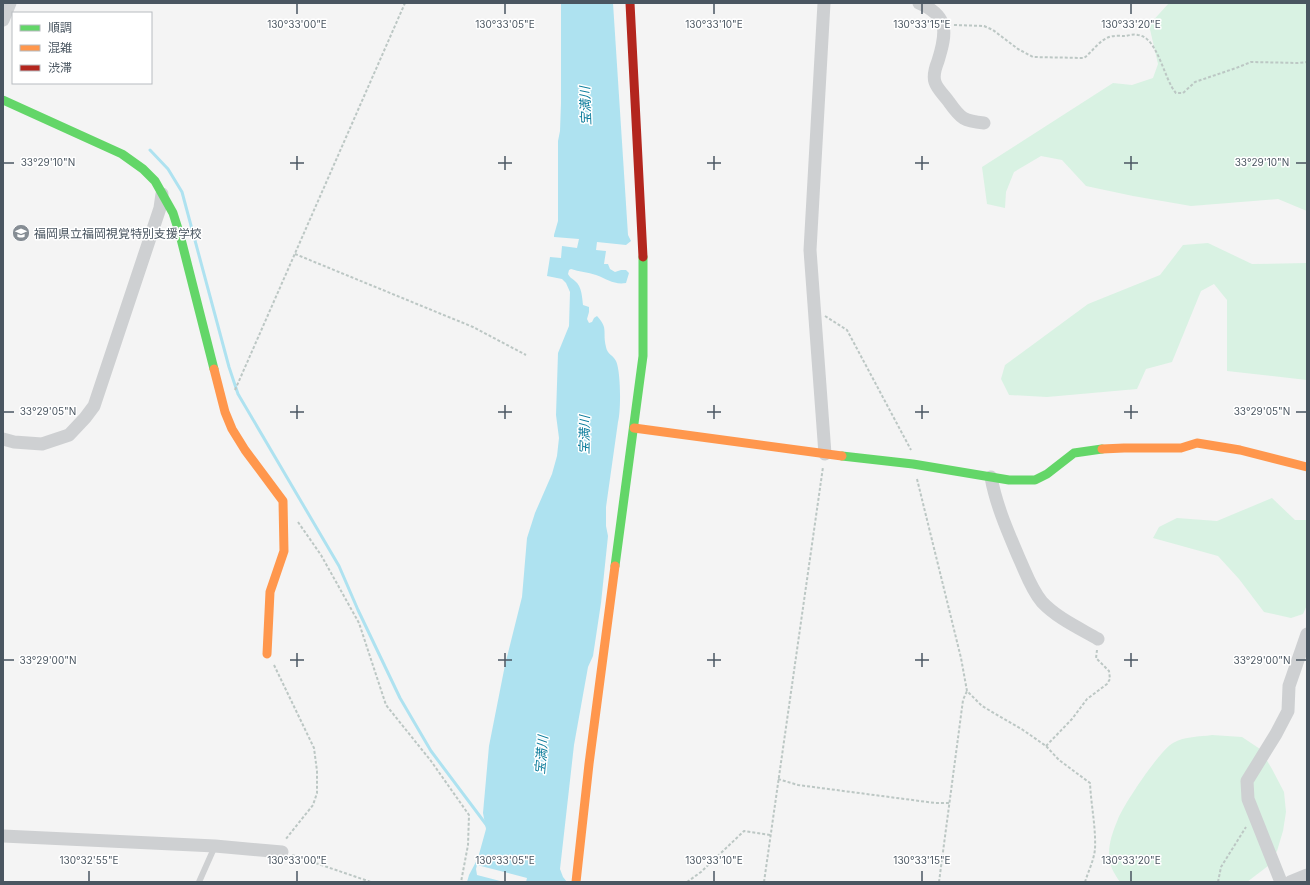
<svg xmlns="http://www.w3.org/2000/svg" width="1310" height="885" font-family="Inter,'Noto Sans JP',sans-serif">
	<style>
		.green { fill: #d9f2e3 }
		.water { fill: #aee2f0 }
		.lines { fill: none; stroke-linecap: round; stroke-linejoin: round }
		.stream { stroke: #aee2f0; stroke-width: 3 }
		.path { stroke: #bcc7c4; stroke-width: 2; stroke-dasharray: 3 2; stroke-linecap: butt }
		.lane { stroke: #ced0d2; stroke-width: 6 }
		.street { stroke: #ced0d2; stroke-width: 13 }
		.fast { stroke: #63d668; stroke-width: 9 }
		.slow { stroke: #ff974d; stroke-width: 9 }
		.jam { stroke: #b3261e; stroke-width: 9 }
		.ticks { fill: none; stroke: #4a5661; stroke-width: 1.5 }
		.labels { text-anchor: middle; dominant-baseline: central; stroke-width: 3; stroke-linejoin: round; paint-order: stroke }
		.poi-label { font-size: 12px; fill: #4a5661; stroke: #fff; text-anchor: start }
		.water-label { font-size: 13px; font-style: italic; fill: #0c7c9b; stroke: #fff }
		.ticks-label { font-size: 10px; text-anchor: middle; fill: #4a5661; stroke: #fff; stroke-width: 3; stroke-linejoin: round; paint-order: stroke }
	</style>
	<rect width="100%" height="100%" fill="#f4f4f4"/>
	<g class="green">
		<path d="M1169,3H1307V211L1278,199L1191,206L1133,196L1086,186L1062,160L1041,156L1014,172L1006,192L1005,208L987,204L982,167L1113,83L1132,85L1153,78L1158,64L1149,25Z"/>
		<path d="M1208,243L1252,264L1307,263V380L1227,371V300L1214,284L1201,291L1172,362L1146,369L1137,389L1047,397L1009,395L1001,379L1005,365L1088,304L1160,275L1183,245Z"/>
		<path d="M1272,498L1295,520H1307V605L1303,614L1291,618L1264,612L1239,579L1218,556L1153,538L1159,527L1177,518L1217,521Z"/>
		<path d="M1212,735L1242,737L1260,749L1272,769L1284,792L1286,812L1283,831L1277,851L1268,866L1247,882H1120C1114,873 1109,866 1109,854C1109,842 1113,831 1118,819C1124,804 1160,750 1173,743C1185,736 1199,737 1212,735Z"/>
	</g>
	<path class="water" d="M561,3H613L628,235L631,241L626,245L597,242L596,250L606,251L604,264H608L610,269L615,272L621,270H626L629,273L626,283C614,285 607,279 596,275C588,272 579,272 571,269L569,270L568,274C570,278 572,278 575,281C582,286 582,298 583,305L589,307V312L587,319L589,323L592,322L594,318L597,316C609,329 602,331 606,347C607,354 613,355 616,361C621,371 621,412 618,422L606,507V526L608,536L601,603L593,656L588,667L574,745L560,869L563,877L567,882H526L527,878L477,865L476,869L477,875L504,882H467L469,875L478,858L486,829L483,813L489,746L505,665L522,597L527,538L535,513L552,474L557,456L559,438L556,415L558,353L569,326L570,292L566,283L562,279L547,276L550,257L561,258L562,246L577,248L579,239L554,237V235L558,221V141L560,131L561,103Z"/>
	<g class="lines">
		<path class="stream" d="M150,150L168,169L182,192L229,367L238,394L339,566L358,610L400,698L431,751L488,827"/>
		<g class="path">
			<path d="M954,25L984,26L993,30L1018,49L1033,57L1084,58C1092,52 1098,42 1107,38C1112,35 1120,36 1126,36C1130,35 1134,34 1138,35C1158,37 1164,80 1176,93H1183L1195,82L1236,68L1251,62L1298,63L1307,62"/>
			<path d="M295,254L473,327L526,355"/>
			<path d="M825,316L847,330L911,450"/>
			<path d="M235,390L405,3"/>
			<path d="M917,479L961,658L967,691L982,706L1023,730L1046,746L1059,760L1090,783C1091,805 1096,827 1095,849C1094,860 1088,872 1085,882"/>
			<path d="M298,522L321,555L359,623L386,705L431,761L469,815L468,845L461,882"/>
			<path d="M274,665L314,748L317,771V793L313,805L285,840"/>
			<path d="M1046,746L1072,719L1087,699L1107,684L1110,679L1109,671L1096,658L1097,650"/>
			<path d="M778,779L798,785L935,803H949"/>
			<path d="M292,855L371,882"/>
			<path d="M687,882L701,872L744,831L770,835"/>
			<path d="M764,882L823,467"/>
			<path d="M939,882L963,700L967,691"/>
			<path d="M1218,882L1221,867L1246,827"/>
		</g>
		<path class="lane" d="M199,882L215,846"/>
		<g class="street">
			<path d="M824,3L810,250L825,454"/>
			<path d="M919,3C949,16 947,32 938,61C936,66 933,76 935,82C937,89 945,96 949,102C961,119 964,121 984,123"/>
			<path d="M3,20L10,3"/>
			<path d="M3,439L14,442L42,444L69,435L85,418L94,406L160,208L162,194"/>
			<path d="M991,477C996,505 1008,532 1019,558C1026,573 1031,589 1042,602C1057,618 1079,628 1098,639"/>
			<path d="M3,836L215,846L282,852"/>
			<path d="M1281,882L1248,799L1247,781L1276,734L1288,711L1289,686L1307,634"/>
			<path d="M1290,882L1307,875"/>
		</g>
		<g class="fast">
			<path d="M3,100L122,154L143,169L155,181L173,213L180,235L214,369"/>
			<path d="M842,456L913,464L1009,480H1035L1047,474L1074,453L1102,449"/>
			<path d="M615,566L643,356V257"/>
		</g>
		<g class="slow">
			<path d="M214,369L225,412L232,429L245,450L283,501L284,551L270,592L267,654"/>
			<path d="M634,428L842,456"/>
			<path d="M1102,449L1124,448H1181L1197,443L1240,450L1307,467"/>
			<path d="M576,882L589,764L615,566"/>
		</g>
		<path class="jam" d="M630,3L643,257"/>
	</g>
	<path class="ticks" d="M297,4V14M505,4V14M714,4V14M922,4V14M1131,4V14M297,156V170M505,156V170M714,156V170M922,156V170M1131,156V170M4,163H14M290,163H304M498,163H512M707,163H721M915,163H929M1124,163H1138M1296,163H1306M297,405V419M505,405V419M714,405V419M922,405V419M1131,405V419M4,412H14M290,412H304M498,412H512M707,412H721M915,412H929M1124,412H1138M1296,412H1306M297,653V667M505,653V667M714,653V667M922,653V667M1131,653V667M4,660H14M290,660H304M498,660H512M707,660H721M915,660H929M1124,660H1138M1296,660H1306M89,871V881M297,871V881M505,871V881M714,871V881M922,871V881M1131,871V881"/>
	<defs>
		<symbol id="school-disc" viewBox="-11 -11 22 22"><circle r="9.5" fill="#868d94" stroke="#fff"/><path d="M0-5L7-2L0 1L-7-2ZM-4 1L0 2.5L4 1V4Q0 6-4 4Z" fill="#fff"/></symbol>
	</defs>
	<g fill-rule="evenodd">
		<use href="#school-disc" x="11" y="223" width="20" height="20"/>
	</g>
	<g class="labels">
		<g class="poi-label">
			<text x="34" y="233">福岡県立福岡視覚特別支援学校</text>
		</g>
		<g class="water-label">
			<text transform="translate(585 106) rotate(-92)">宝満川</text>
			<text transform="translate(584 435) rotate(-89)">宝満川</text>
			<text transform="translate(541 755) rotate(-85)">宝満川</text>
		</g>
	</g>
	<g class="ticks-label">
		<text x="297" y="28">130°33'00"E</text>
		<text x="505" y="28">130°33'05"E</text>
		<text x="714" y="28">130°33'10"E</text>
		<text x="922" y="28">130°33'15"E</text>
		<text x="1131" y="28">130°33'20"E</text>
		<text x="48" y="166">33°29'10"N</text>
		<text x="1262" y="166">33°29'10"N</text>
		<text x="48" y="415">33°29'05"N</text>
		<text x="1262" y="415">33°29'05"N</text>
		<text x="48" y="664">33°29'00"N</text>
		<text x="1262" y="664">33°29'00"N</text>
		<text x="89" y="864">130°32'55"E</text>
		<text x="297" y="864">130°33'00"E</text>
		<text x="505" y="864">130°33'05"E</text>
		<text x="714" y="864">130°33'10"E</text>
		<text x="922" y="864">130°33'15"E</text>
		<text x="1131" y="864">130°33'20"E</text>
	</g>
	<rect width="1310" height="885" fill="none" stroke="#4a5661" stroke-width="8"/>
	<rect x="12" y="12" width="140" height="72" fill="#ffffff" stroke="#b7bbc0"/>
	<rect x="20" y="25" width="20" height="6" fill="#63d668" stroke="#b7bbc0"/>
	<text x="48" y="32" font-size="12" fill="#4a5661">順調</text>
	<rect x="20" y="45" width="20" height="6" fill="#ff974d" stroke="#b7bbc0"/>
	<text x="48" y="52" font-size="12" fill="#4a5661">混雑</text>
	<rect x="20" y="65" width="20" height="6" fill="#b3261e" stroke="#b7bbc0"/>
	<text x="48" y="72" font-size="12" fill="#4a5661">渋滞</text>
</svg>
